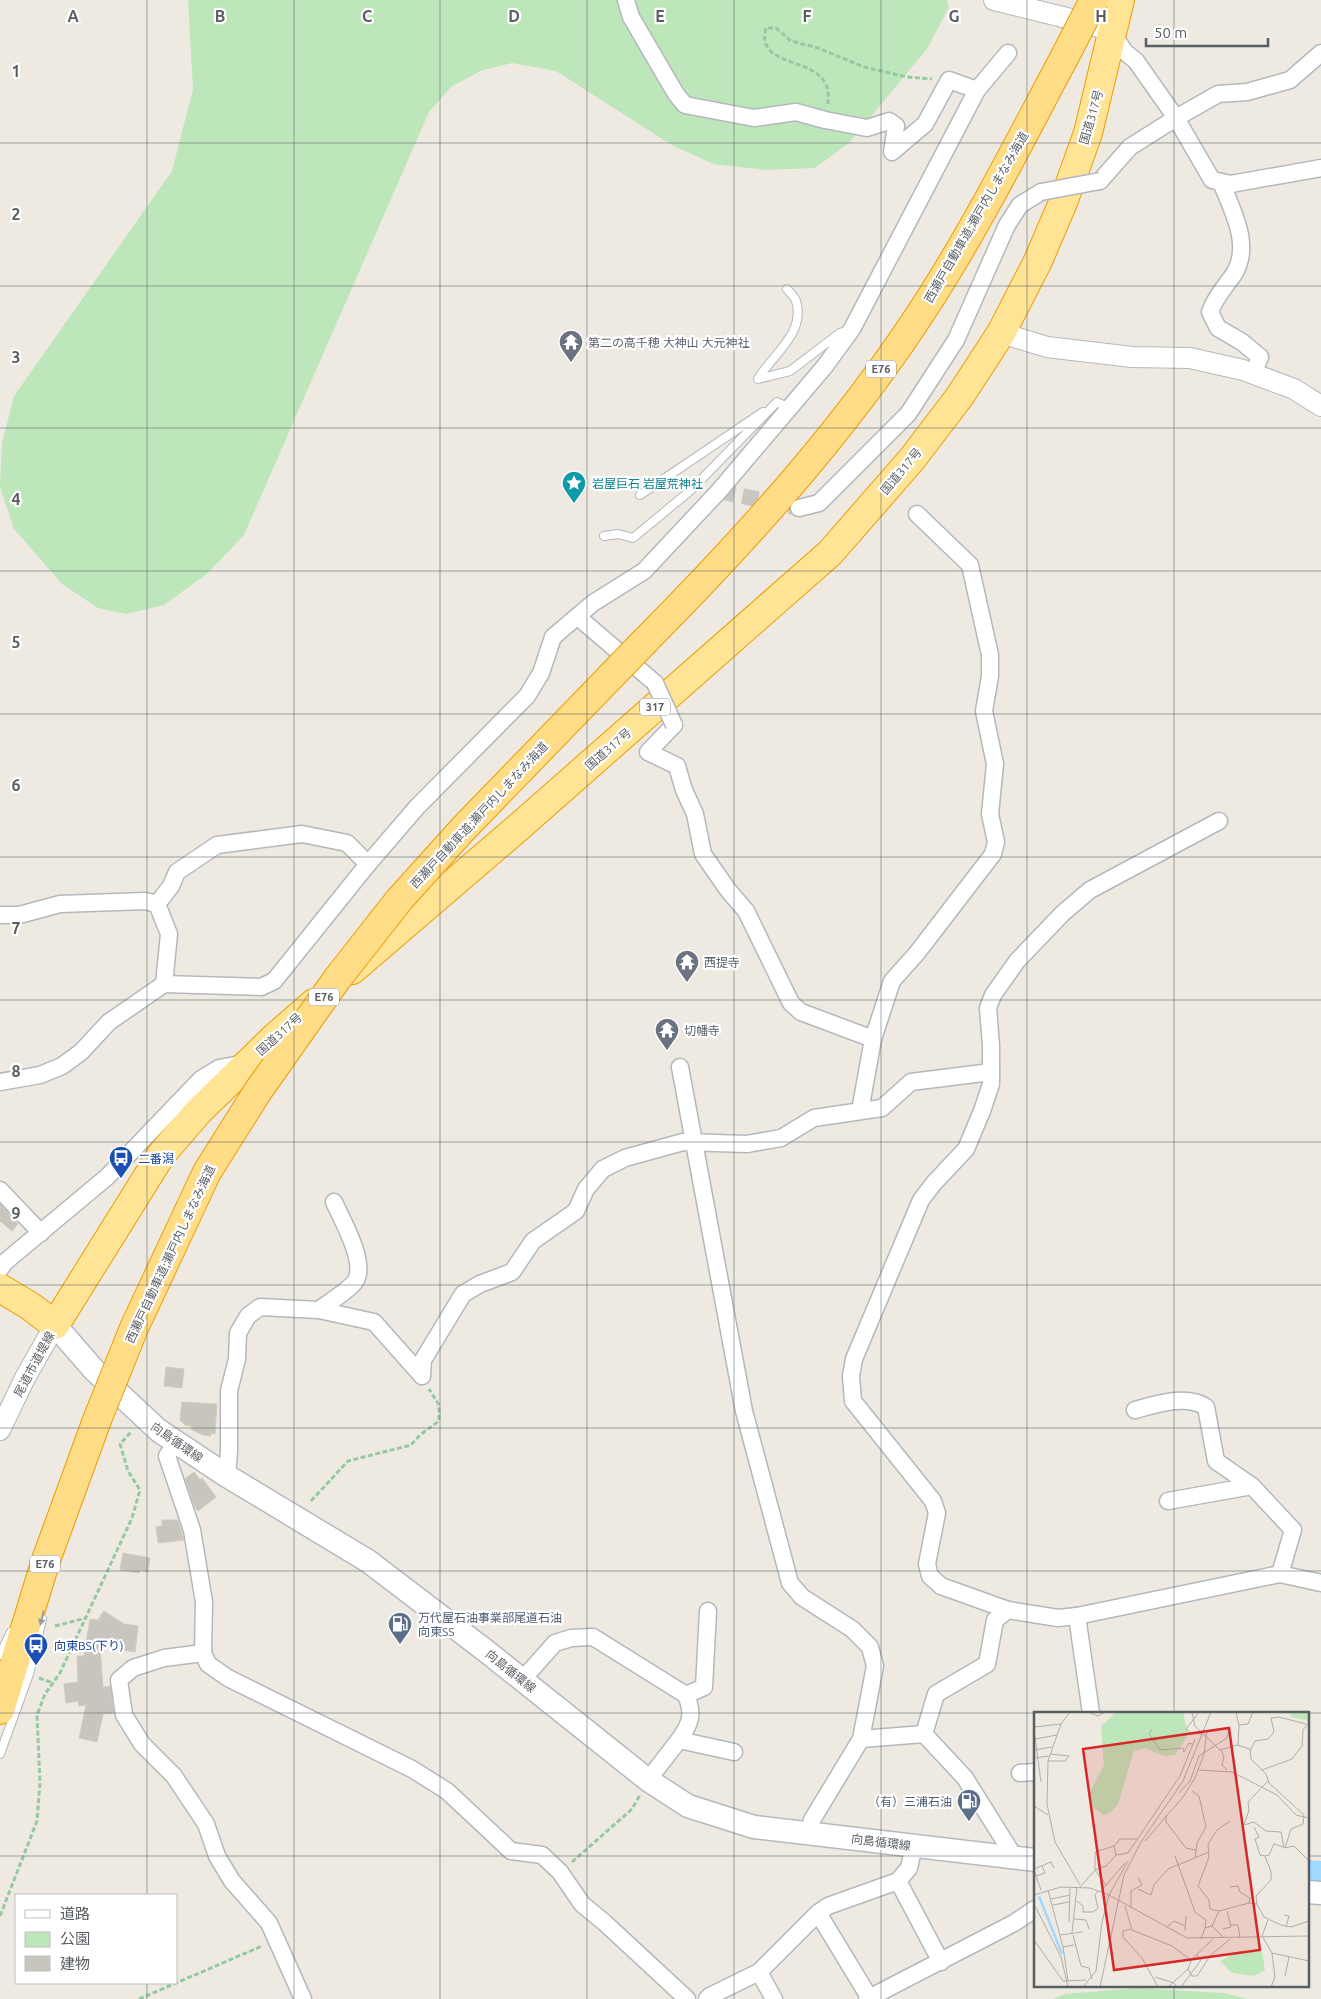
<svg xmlns="http://www.w3.org/2000/svg" width="1321" height="1999" font-family="Ubuntu,'Noto Sans JP',sans-serif">
	<style>
		.green { fill: #bde7bb }
		.lines { fill: none; stroke-linecap: round; stroke-linejoin: round }
		.river { stroke: #9fd9ff; stroke-width: 30 }
		.building { fill: #c8c5be; stroke: #d2ccbf }
		.minor-tunnel { stroke: #c9c7c2; stroke-width: 16; stroke-dasharray: 16 8; stroke-linecap: butt }
		.service-casing { stroke: #b4b8bd; stroke-width: 10 }
		.minor-casing { stroke: #b4b8bd; stroke-width: 19 }
		.tertiary-casing { stroke: #b4b8bd; stroke-width: 22 }
		.secondary-casing { stroke: #b5b9bf; stroke-width: 25 }
		.trunk-casing { stroke: #ee9b00; stroke-width: 30 }
		.motorway-casing { stroke: #ee9b00; stroke-width: 30 }
		.path { stroke: #94c9a1; stroke-width: 3; stroke-dasharray: 5 2.5; stroke-linecap: butt }
		.service { stroke: #fff; stroke-width: 8 }
		.minor { stroke: #fff; stroke-width: 16 }
		.tertiary { stroke: #fff; stroke-width: 20 }
		.secondary { stroke: #fff; stroke-width: 22 }
		.trunk { stroke: #ffe495; stroke-width: 28 }
		.motorway { stroke: #ffdc86; stroke-width: 28 }
		.minor-bridge-casing { stroke: #b4b8bd; stroke-width: 19; stroke-linecap: butt }
		.motorway-bridge-casing { stroke: #ee9b00; stroke-width: 30; stroke-linecap: butt }
		.minor-bridge { stroke: #fff; stroke-width: 16 }
		.motorway-bridge { stroke: #ffdc86; stroke-width: 28 }
		.oneway { fill: #9b9ea1 }
		.grid { fill: none; stroke: #595e63; stroke-width: 1; stroke-opacity: 0.55 }
		.labels { text-anchor: middle; dominant-baseline: central; stroke-width: 4.5; stroke-linejoin: round; paint-order: stroke }
		.shield { fill: #fff; stroke: #8b8e92; stroke-width: 1 }
		.shield-label { font-size: 11px; font-weight: bold; fill: #595e63 }
		.street-label { font-size: 12px; fill: #595e63; stroke: #fff }
		.worship-label { font-size: 12px; fill: #5b616d; stroke: #fff; text-anchor: start }
		.culture-label { font-size: 12px; fill: #0d838f; stroke: #fff; text-anchor: start }
		.transit-label { font-size: 12px; fill: #164399; stroke: #fff; text-anchor: start }
		.service-label { font-size: 12px; fill: #4e5e75; stroke: #fff; text-anchor: start }
		.inset-river { fill: none; stroke: #9fd9ff; stroke-width: 2.5 }
		.inset-road { fill: none; stroke: #aeaeab; stroke-width: 1 }
		.view { fill: #d62828; fill-opacity: 0.15; stroke: #d62828; stroke-width: 2.5 }
		.inset-edge { fill: none; stroke: #595e63; stroke-width: 2.5 }
		.grid-label { font-size: 16px; text-anchor: middle; font-weight: bold; fill: #595e63; stroke: #fff; stroke-width: 4.5; stroke-linejoin: round; paint-order: stroke }
	</style>
	<rect width="100%" height="100%" fill="#eeeae1"/>
	<g class="green">
		<path d="M188,0H947L949,7L927,49L849,143L815,168L766,170L713,164L670,144L556,71L512,63L483,70L452,86L429,112L244,535L208,573L164,605L126,614L98,608L62,584L14,529L0,487L2,443L14,396L172,171L193,89Z"/>
		<path d="M1137,1988L1224,1993L1247,1999H1053L1064,1994Z"/>
	</g>
	<g class="lines">
		<path class="river" d="M1307,1875L1321,1876"/>
	</g>
	<g class="building">
		<path d="M0,1204L18,1224L12,1231L0,1221Z"/>
		<path d="M166,1367L184,1369L182,1388L164,1386Z"/>
		<path d="M182,1402L217,1404L215,1434L211,1433V1436L203,1435L192,1430L191,1426L185,1425L180,1420Z"/>
		<path d="M194,1472L200,1480L202,1478L216,1497L198,1511L195,1507L185,1479Z"/>
		<path d="M162,1520H178L184,1540L158,1543L156,1527L162,1526Z"/>
		<path d="M123,1553L150,1558L148,1572L140,1570L139,1573L120,1570Z"/>
		<path d="M104,1611L124,1624L138,1626L135,1652L100,1647L103,1687L110,1686L114,1713L103,1714L97,1742L79,1738L86,1705L79,1706L78,1701L66,1703L64,1684L78,1682L77,1656H84L90,1619L98,1620Z"/>
	</g>
	<g class="lines">
		<path class="minor-tunnel" d="M719,491L799,508"/>
		<defs>
			<g id="service">
				<path d="M787,289C790,293 795,297 796,301C806,333 772,355 758,379L790,371L840,333L846,331"/>
				<path d="M640,495L763,412"/>
				<path d="M604,536L618,534L633,538L691,490L777,402L789,408"/>
				<path d="M0,1655L11,1632"/>
				<path d="M0,1754L29,1674L42,1619"/>
			</g>
			<g id="minor">
				<path d="M626,0L631,17L676,94L685,105L754,118L796,112L825,120L867,128L889,121L896,126L892,152L925,124L949,80L977,90"/>
				<path d="M1110,30L1125,52L1136,61L1176,118L1212,180L1231,184L1321,168"/>
				<path d="M1100,181L1130,147L1176,118L1218,94L1247,92L1290,80L1321,53"/>
				<path d="M1221,182C1232,210 1252,245 1234,274C1225,287 1215,297 1210,312L1218,328L1242,342L1260,357L1253,374"/>
				<path d="M799,508L819,503L908,414L956,340L1007,225L1020,205L1041,192"/>
				<path d="M578,617L655,683"/>
				<path d="M674,725L648,752L677,766L684,790L695,814L703,854L728,890L746,911L791,1003L801,1012L873,1039"/>
				<path d="M157,904L171,886L177,872L217,845L302,834L347,843L368,864"/>
				<path d="M0,915H19L60,904L145,901L157,904L169,934L164,984"/>
				<path d="M680,1067L744,1411L790,1583L802,1597L852,1629L870,1647L875,1666L861,1739"/>
				<path d="M0,1082L40,1075L62,1066L81,1052L109,1022L164,984L261,987L274,981L368,864L417,807L527,696L541,673L553,637L593,603L644,571L719,491L825,366L852,329L977,90L1008,53"/>
				<path d="M860,1111L873,1039L892,981L917,953L993,854L996,842L990,814L995,764L984,711L990,676V655L970,565L917,514"/>
				<path d="M0,1190L41,1233"/>
				<path d="M0,1269L5,1262L107,1177L201,1079L219,1068L246,1063"/>
				<path d="M319,1310L374,1322L422,1376"/>
				<path d="M422,1376L423,1360L463,1294L480,1284L512,1272L533,1241L576,1211L586,1189L603,1169L625,1158L683,1142L747,1144L781,1138L814,1118L882,1108L911,1082L991,1072"/>
				<path d="M1135,1410C1157,1404 1187,1394 1206,1407L1216,1461L1252,1486L1293,1530L1280,1574"/>
				<path d="M176,1442L167,1456L192,1530L204,1602L203,1653L208,1664L228,1678L412,1769L447,1791L511,1851L542,1855L560,1872L582,1904L605,1923L687,1999"/>
				<path d="M227,1476L229,1451V1391L237,1359L238,1333L248,1316L260,1307L319,1310C327,1304 353,1287 356,1280C366,1261 342,1220 334,1202"/>
				<path d="M1168,1501L1252,1486"/>
				<path d="M1008,1610L941,1586L930,1576L927,1564L937,1513L933,1501L853,1401L851,1376L854,1359L921,1200L934,1183L966,1149L982,1111L991,1084V1045L988,1008L993,995L1017,961L1063,913L1090,890L1219,821"/>
				<path d="M1077,1616L1091,1713"/>
				<path d="M203,1653L164,1658L133,1668L119,1680L124,1715L142,1744L174,1776L206,1824L217,1856L232,1881L269,1923L303,1999"/>
				<path d="M522,1680L555,1643L571,1638L593,1637L686,1695"/>
				<path d="M924,1734L936,1694L987,1664L995,1620L1008,1610L1058,1618L1077,1616L1280,1574L1321,1583"/>
				<path d="M679,1740C691,1723 694,1714 686,1695L704,1687L708,1611"/>
				<path d="M1020,1773L1035,1772"/>
				<path d="M648,1780L679,1740L734,1752"/>
				<path d="M808,1834L812,1820L861,1739L924,1734L965,1778L1015,1858"/>
				<path d="M898,1881L941,1962"/>
				<path d="M818,1913L869,1997"/>
				<path d="M759,1972L774,1999"/>
				<path d="M707,1999L710,1996L759,1972L818,1913L828,1906L898,1881L909,1868L914,1846"/>
				<path d="M867,1999L1014,1923L1035,1909"/>
			</g>
			<g id="tertiary">
				<path d="M994,0L1091,24L1113,33"/>
				<path d="M1001,333L1047,347L1132,357L1190,358L1243,370L1294,389L1321,406"/>
				<path d="M0,1430L25,1378L55,1325"/>
			</g>
			<g id="secondary">
				<path d="M55,1325L94,1370L158,1430L227,1476L368,1561L486,1651L648,1780L688,1806L754,1827L1035,1860"/>
				<path d="M1307,1892L1321,1893"/>
			</g>
			<g id="trunk">
				<path d="M352,970L513,832L830,553L912,459L960,396L1001,333L1038,261L1064,200L1088,133L1120,0"/>
				<path d="M0,1288L30,1306L55,1325L161,1155L198,1112L275,1037L314,1003"/>
			</g>
			<g id="motorway">
				<path d="M646,640C756,529 861,412 943,278C986,208 1024,133 1063,60"/>
				<path d="M0,1710L46,1560L97,1420"/>
			</g>
		</defs>
		<use href="#service" class="service-casing"/>
		<use href="#minor" class="minor-casing"/>
		<use href="#tertiary" class="tertiary-casing"/>
		<use href="#secondary" class="secondary-casing"/>
		<use href="#trunk" class="trunk-casing"/>
		<use href="#motorway" class="motorway-casing"/>
		<g class="path">
			<path d="M828,104C828,98 829,90 826,85C816,60 768,65 765,40C764,37 765,32 766,28H776L791,41L818,48L864,67L907,77L932,79"/>
			<path d="M311,1501L348,1461L411,1445L420,1435L439,1421V1405L429,1389"/>
			<path d="M55,1626L86,1618"/>
			<path d="M39,1678L53,1683"/>
			<path d="M572,1862L632,1809L640,1795"/>
			<path d="M0,1916L37,1821L40,1783L37,1715L45,1694L60,1673L132,1518L140,1490L128,1471L120,1444L132,1431"/>
			<path d="M139,1999L262,1946"/>
		</g>
		<use href="#service" class="service"/>
		<use href="#minor" class="minor"/>
		<use href="#tertiary" class="tertiary"/>
		<use href="#secondary" class="secondary"/>
		<use href="#trunk" class="trunk"/>
		<use href="#motorway" class="motorway"/>
		<defs>
			<g id="minor-bridge">
				<path d="M1041,192L1100,181"/>
				<path d="M655,683L674,725"/>
			</g>
			<g id="motorway-bridge">
				<path d="M1063,60L1094,0"/>
				<path d="M97,1420L134,1328L207,1172L258,1091L337,979L399,900L463,829L646,640"/>
			</g>
		</defs>
		<use href="#minor-bridge" class="minor-bridge-casing"/>
		<use href="#motorway-bridge" class="motorway-bridge-casing"/>
		<use href="#minor-bridge" class="minor-bridge"/>
		<use href="#motorway-bridge" class="motorway-bridge"/>
	</g>
	<defs><path id="oneway-solid" d="M-6-.8H1V-3.2L6.5 0L1 3.2V.8H-6Z" transform="scale(1.25)"/></defs>
	<use class="oneway" href="#oneway-solid" transform="translate(42 1618) rotate(103)"/>
	<path class="grid" d="M147,0V1895M294,0V1999M440,0V1999M587,0V1999M734,0V1999M881,0V1999M1027,0V1999M1174,0V1713M0,143H1321M0,286H1321M0,428H1321M0,571H1321M0,714H1321M0,857H1321M0,1000H1321M0,1142H1321M0,1285H1321M0,1428H1321M0,1571H1321M0,1713H1035M1307,1713H1321M0,1856H1035M1307,1856H1321M147,1983V1999M1174,1985V1999"/>
	<defs>
		<symbol id="temple-pin" viewBox="-11 -11 22 30"><path d="M0 17L-7.5 6A9.5 9.5 0 1 1 7.5 6Z" fill="#6b7280" stroke="#fff"/><path d="M0-6L5-2H3V0L6.5 2.5H4V6H1.5V3h-3V6H-4V2.5H-6.5L-3 0V-2H-5Z" fill="#fff"/></symbol>
		<symbol id="sight-pin" viewBox="-11 -11 22 30"><path d="M0 17L-7.5 6A9.5 9.5 0 1 1 7.5 6Z" fill="#0f9aa8" stroke="#fff"/><path d="M0-6L1.8-2.2L6-1.7L2.9 1.2L3.7 5.4L0 3.3L-3.7 5.4L-2.9 1.2L-6-1.7L-1.8-2.2Z" fill="#fff"/></symbol>
		<symbol id="bus-pin" viewBox="-11 -11 22 30"><path d="M0 17L-7.5 6A9.5 9.5 0 1 1 7.5 6Z" fill="#1a4fb4" stroke="#fff"/><path d="M-5-6H5V4H4V6H2V4H-2V6H-4V4H-5ZM-3.5-4V0h7V-4ZM-3.5 1.2v1.5H-2V1.2ZM2 1.2v1.5H3.5V1.2Z" fill="#fff"/></symbol>
		<symbol id="fuel-pin" viewBox="-11 -11 22 30"><path d="M0 17L-7.5 6A9.5 9.5 0 1 1 7.5 6Z" fill="#5c6f8a" stroke="#fff"/><path d="M-5.5-6h7V0h2V4h1.3V-2.5L3-4.5l.8-.8L6-3V5H2.5V1h-1V6h-7ZM-4.2-4.7v3.2H.2V-4.7Z" fill="#fff"/></symbol>
	</defs>
	<g fill-rule="evenodd">
		<use href="#temple-pin" x="557" y="328" width="28" height="38"/>
		<use href="#sight-pin" x="560" y="469" width="28" height="38"/>
		<use href="#temple-pin" x="673" y="948" width="28" height="38"/>
		<use href="#temple-pin" x="653" y="1016" width="28" height="38"/>
		<use href="#bus-pin" x="107" y="1144" width="28" height="38"/>
		<use href="#fuel-pin" x="386" y="1610" width="28" height="38"/>
		<use href="#bus-pin" x="22" y="1631" width="28" height="38"/>
		<use href="#fuel-pin" x="955" y="1787" width="28" height="38"/>
	</g>
	<g class="labels">
		<g class="shield">
			<rect x="866" y="360.5" width="30" height="17" rx="4"/>
			<rect x="640" y="698.5" width="30" height="17" rx="4"/>
			<rect x="309" y="988.5" width="30" height="17" rx="4"/>
			<rect x="30" y="1555.5" width="30" height="17" rx="4"/>
		</g>
		<g class="shield-label">
			<text x="881" y="369">E76</text>
			<text x="655" y="707">317</text>
			<text x="324" y="997">E76</text>
			<text x="45" y="1564">E76</text>
		</g>
		<g class="street-label">
			<text transform="translate(1091 117) rotate(-74)">国道317号</text>
			<text transform="translate(976 217) rotate(-60)">西瀬戸自動車道;瀬戸内しまなみ海道</text>
			<text transform="translate(901 471) rotate(-50)">国道317号</text>
			<text transform="translate(608 749) rotate(-41)">国道317号</text>
			<text transform="translate(479 815) rotate(-47)">西瀬戸自動車道;瀬戸内しまなみ海道</text>
			<text transform="translate(279 1034) rotate(-42)">国道317号</text>
			<text transform="translate(170 1254) rotate(-65)">西瀬戸自動車道;瀬戸内しまなみ海道</text>
			<text transform="translate(34 1364) rotate(-62)">尾道市道堤線</text>
			<text transform="translate(177 1442) rotate(35)">向島循環線</text>
			<text transform="translate(511 1671) rotate(39)">向島循環線</text>
			<text transform="translate(881 1842) rotate(7)">向島循環線</text>
		</g>
		<g class="worship-label">
			<text x="588" y="342">第二の高千穂 大神山 大元神社</text>
			<text x="704" y="962">西提寺</text>
			<text x="684" y="1030">切幡寺</text>
		</g>
		<g class="culture-label">
			<text x="592" y="483">岩屋巨石 岩屋荒神社</text>
		</g>
		<g class="transit-label">
			<text x="138" y="1158">二番潟</text>
			<text x="54" y="1645">向東BS(下り)</text>
		</g>
		<g class="service-label">
			<text x="418" y="1617">万代屋石油事業部尾道石油<tspan x="418" dy="14">向東SS</tspan></text>
			<text x="952" y="1801" text-anchor="end">（有）三浦石油</text>
		</g>
	</g>
	<g transform="translate(1034 1712)">
		<rect width="275" height="275" fill="#eeeae1"/>
		<path d="M82,0H149L154,23L141,43L130,44L111,36L100,39L84,92L76,101L69,103L59,95L56,80L70,53L67,14ZM255,0H275V9L258,5ZM205,239L228,240L231,258L220,264L198,261L186,249Z" fill="#bde7bb"/>
		<path class="inset-river" d="M5,184L28,242"/>
		<path class="inset-road" d="M36,0L27,12L14,49L13,92L21,130L46,173M54,0L64,4L71,0M158,0L161,14L186,38L203,33L216,37L217,47L232,62L235,71L270,103L269,112L257,117L251,136M165,0L152,17L157,21L168,22M202,0L205,14L204,33M205,13L214,12L219,0M0,15L27,12M118,17L115,22L126,38L149,36L150,40L155,31L158,32M0,18L7,70M1,27L23,23M0,38L18,35M187,38L190,45L188,53L193,58M216,39L221,29L234,27L240,20L237,6L245,5L272,12M16,42L35,44M0,46L15,44M14,49H31L35,44M165,58L198,60L243,83L262,103L275,106M228,58L258,47L268,34L269,18L275,10M234,69L214,90L215,98L210,113L220,110L232,119L247,120L250,136L260,134L275,149M158,79L165,84L172,115L163,131L161,146M145,81L156,69L165,44L193,26L195,19M0,94L14,103M132,103V110L152,136L162,138M220,115L225,125L221,127L226,143L231,144L237,160V168L222,184L223,192M111,129L149,85L161,66L170,42L173,18M80,134L86,127H103M141,144L161,200L172,208L171,216M231,144L235,143L240,132L249,135M0,157L17,150L20,156M0,158L7,178M2,164L11,161L8,154M72,173L61,158V140L80,134L82,143M46,175L61,158L72,154L82,143L94,141L146,64L161,27M196,175L204,174L206,180L216,186L215,191M104,177L117,183L120,173L134,157L175,140M14,178L29,235M67,179L91,151M0,183L27,175L56,176L75,183L94,149M75,183L153,226L275,224M17,187L36,183M43,189L49,194V200H59L64,196L61,183L64,179M0,192L27,245L34,275M19,193L35,190M91,194L98,218L138,234L157,248M97,196V179L108,173L104,165M185,199L176,197L175,188L164,174L175,145L174,132L183,118L196,109M250,203L255,204L252,215M40,207L52,208L55,217M234,208L228,224L238,241L275,249M35,210L36,175M197,213H204L206,226M178,214L185,199L215,191L223,192L230,205L247,213L257,215L275,209M133,215L140,209L151,214M97,217L89,219V225L108,246L124,275M189,217L197,215L193,199M151,219L152,204M38,221L43,175M26,223L49,220M39,223L47,254L55,256L58,267M167,227L171,216L178,214L190,226M0,228L29,269L52,268M154,257L158,264H163L176,244L196,227M251,264L255,245M121,265L140,271L143,275M34,269L29,235L40,233M49,275L62,259L68,210L75,183M66,275L90,163L107,130L149,69L177,0M134,275L154,257L158,247L179,227M147,275L167,248L163,243M237,275L241,265L238,241"/>
		<path class="view" d="M195,16L226,238L80,258L49,37Z"/>
		<rect width="275" height="275" class="inset-edge"/>
	</g>
	<g class="grid-label">
		<text x="73" y="22">A</text>
		<text x="220" y="22">B</text>
		<text x="367" y="22">C</text>
		<text x="514" y="22">D</text>
		<text x="660" y="22">E</text>
		<text x="807" y="22">F</text>
		<text x="954" y="22">G</text>
		<text x="1101" y="22">H</text>
		<text x="16" y="77">1</text>
		<text x="16" y="220">2</text>
		<text x="16" y="363">3</text>
		<text x="16" y="505">4</text>
		<text x="16" y="648">5</text>
		<text x="16" y="791">6</text>
		<text x="16" y="934">7</text>
		<text x="16" y="1077">8</text>
		<text x="16" y="1219">9</text>
	</g>
	<rect x="15" y="1894" width="162" height="90" fill="#ffffff" stroke="#bdbfc1"/>
	<rect x="25" y="1910" width="25" height="8" fill="#ffffff" stroke="#bdbfc1"/>
	<text x="60" y="1919" font-size="15" fill="#595e63">道路</text>
	<rect x="25" y="1932" width="25" height="15" fill="#bde7bb" stroke="#bdbfc1"/>
	<text x="60" y="1944" font-size="15" fill="#595e63">公園</text>
	<rect x="25" y="1956" width="25" height="15" fill="#c8c5be" stroke="#bdbfc1"/>
	<text x="60" y="1969" font-size="15" fill="#595e63">建物</text>
	<path d="M1146 38v8h122v-8" fill="none" stroke="#595e63" stroke-width="2.5"/>
	<text x="1154" y="38" font-size="15" fill="#595e63" stroke="#ffffff" stroke-width="4" paint-order="stroke">50 m</text>
</svg>
